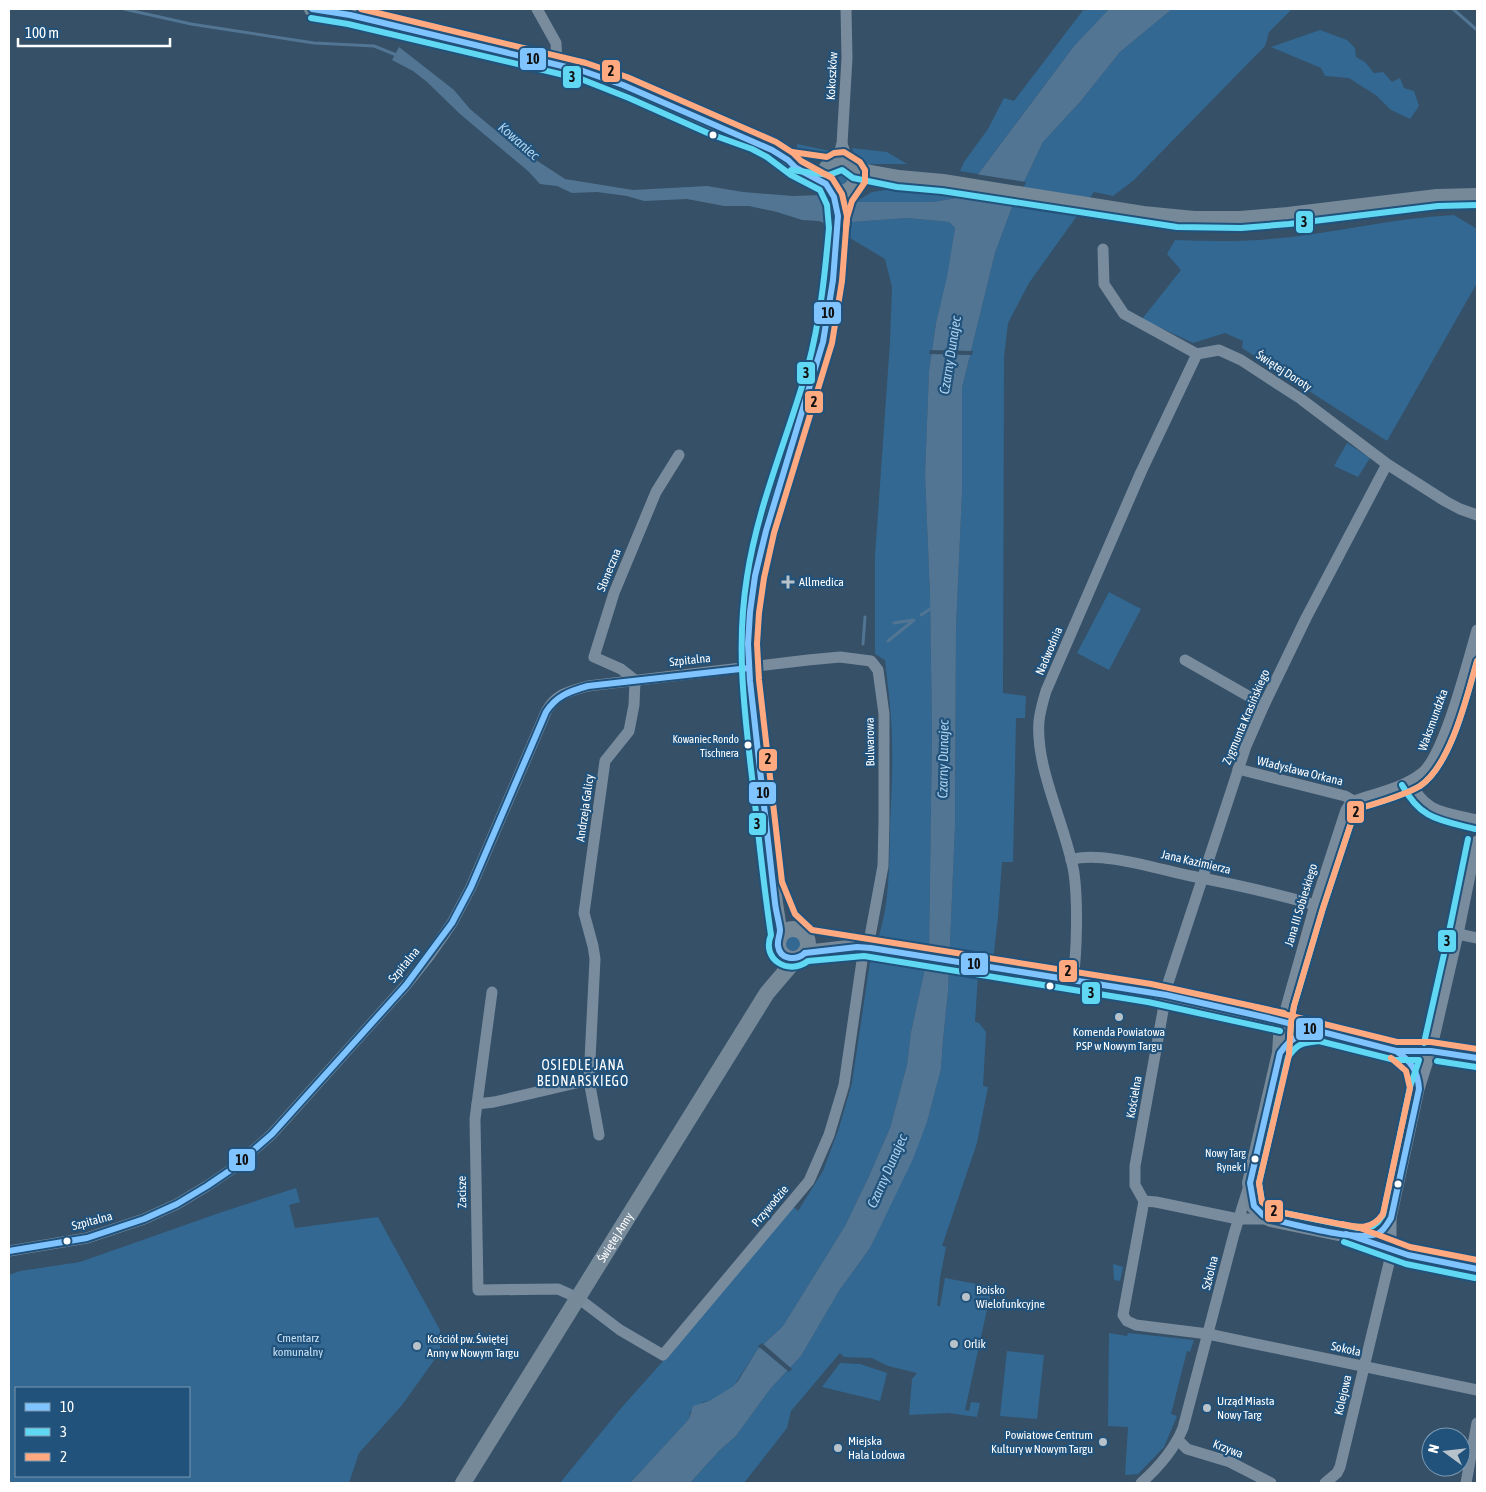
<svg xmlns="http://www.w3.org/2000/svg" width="1486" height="1492" font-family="'Asap Condensed',sans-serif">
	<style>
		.green { fill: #336892; fill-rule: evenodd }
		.water { fill: #517593 }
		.pier { fill: #355067 }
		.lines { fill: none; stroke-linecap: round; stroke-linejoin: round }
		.stream { stroke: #517593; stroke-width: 3 }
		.street { stroke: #798c9e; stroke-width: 11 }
		.secondary { stroke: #768999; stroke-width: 16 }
		.bus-1-casing { stroke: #21527b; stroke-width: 10 }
		.bus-2-casing { stroke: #21527b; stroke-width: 10 }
		.bus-3-casing { stroke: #21527b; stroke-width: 10 }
		.bus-1 { stroke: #80c4ff; stroke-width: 6 }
		.bus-2 { stroke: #60d8f3; stroke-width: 6 }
		.bus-3 { stroke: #ffa980; stroke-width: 6 }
		.bus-dot { fill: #fff; stroke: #21527b; stroke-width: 2 }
		.poi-dot { fill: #b8c2ca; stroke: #21527b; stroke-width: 2 }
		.labels { text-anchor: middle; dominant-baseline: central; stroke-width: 4.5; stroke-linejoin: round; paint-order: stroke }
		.bus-label { font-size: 11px; fill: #fff; stroke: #21527b; text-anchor: end }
		.street-label { font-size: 12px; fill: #fff; stroke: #21527b }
		.poi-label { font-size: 12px; fill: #fff; stroke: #21527b; text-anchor: start }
		.park-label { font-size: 12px; fill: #c6e0f4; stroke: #21527b }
		.water-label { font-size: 14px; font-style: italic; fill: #add2ee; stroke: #21527b }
		.neighbourhood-label { font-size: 14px; letter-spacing: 1px; fill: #fff; stroke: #21527b }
		.line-badge { stroke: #21527b; stroke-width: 2 }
		.pale-badge-label { font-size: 14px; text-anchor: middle; font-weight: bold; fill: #111 }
	</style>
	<rect width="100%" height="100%" fill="#355067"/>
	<g class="green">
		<path d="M1084,9H1109L1074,46L978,174L960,171L964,162L988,129L1004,98L1014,101Z"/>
		<path d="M1172,9H1292L1269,32L1265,46L1134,180L1113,196L1094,192L1029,283L1008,323L1004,357L1003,693L1026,696L1025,718H1016L1013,862H1002L998,917L993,961L979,959L975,1022L979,1023L986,1032L983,1086L988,1087L977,1143L942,1246L946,1247L940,1278L937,1306H940L945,1278L992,1287L965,1410L969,1411L971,1402L980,1403L977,1417L948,1413L909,1415L912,1379L917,1373L888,1366L872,1358L844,1357L840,1353L791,1411L787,1428L744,1483H690L720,1450L736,1436L771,1388L801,1356L839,1291L870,1248L927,1122L941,1069L943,1040L948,992L955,826L956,628L962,492V388L995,253L1012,207L1043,142L1080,102L1120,52Z"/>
		<path d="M1320,30L1347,40L1355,48L1356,57L1365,62L1374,73L1383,72L1392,82L1400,78L1404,88L1414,91L1419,106L1410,119L1391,110L1377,96L1349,78L1325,76L1321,68L1271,47Z"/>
		<path d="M797,144L830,151V152C821,159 808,157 797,153Z"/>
		<path d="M852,148L887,152L907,164H864L855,156Z"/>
		<circle cx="840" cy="177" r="8"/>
		<path d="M899,188L927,190L961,197L933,202H855L872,192Z"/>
		<path d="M1454,215L1477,229V283L1387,441L1242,348L1243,341L1225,333L1193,343L1142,319L1181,270L1167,254L1175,240C1207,241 1239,242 1271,239C1332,234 1392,218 1454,215Z"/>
		<path d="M907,218L949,222L955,228L948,275L936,323L929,371L925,474L930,596L932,731L929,950L911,1032L907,1065L890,1128L869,1176L845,1226L783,1326L757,1350L735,1384L729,1390L709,1401L703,1402L690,1412L689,1419L630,1483H560L622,1407L672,1351L792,1205L798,1211L823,1171L839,1128L852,1083L871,955C890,919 889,868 890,828C891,800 893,772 892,744C892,716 888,688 885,660L875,654V556L890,342L892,287L885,259L850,238L852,222Z"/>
		<path d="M1347,443L1370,458L1358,477L1334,466Z"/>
		<path d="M1109,592L1141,609L1109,670L1077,653Z"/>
		<circle cx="793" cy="944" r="10"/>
		<path d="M296,1188L300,1202L289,1205L295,1228L378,1217L440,1330V1352L402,1405L359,1453L349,1483H9V1275L20,1271L80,1262L222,1212ZM16,1388H189V1476H16Z"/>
		<path d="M1113,1264L1123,1267L1120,1281L1114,1280Z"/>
		<path d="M1109,1333L1127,1336L1128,1333L1194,1340L1190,1352L1187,1351L1171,1414L1177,1416L1164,1447L1138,1474L1125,1475L1128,1427L1108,1426Z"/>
		<path d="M1007,1351L1044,1355L1037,1419L1000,1416Z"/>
		<path d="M840,1363L860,1364L887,1373L880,1401L822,1387Z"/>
	</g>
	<g class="water">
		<path d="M1109,9H1172L1120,52L1080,102L1043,142L1012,207L995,253L962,388V492L956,628L955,826L948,992L943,1040L941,1069L927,1122L913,1159L870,1248L839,1291L801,1356L771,1388L736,1436L720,1450L690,1483H630L689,1419L693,1406L709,1401L732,1387L738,1381L757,1350L783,1326L845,1226L869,1176L890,1128L907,1065L911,1032L929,950L932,731L930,596L925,474L929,371L936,323L947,277L955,228L949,222L907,218L852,222V212L855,202H933L961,197L1074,46Z"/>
		<path d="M399,47L454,90L470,109L513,145L565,179L633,190L707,186L743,192L793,196L822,195L827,202L828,225L819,221L802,220L777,212L749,206H724L687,199L644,201L627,196L597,192L572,193L557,186L540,184L528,171L460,114L427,82L413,71L392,60Z"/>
	</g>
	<g class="pier">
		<path d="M975,174L1026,182L1016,204L958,195Z"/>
		<path d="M930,350L973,351L972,355L929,354Z"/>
		<path d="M762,1343L792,1369L789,1372L758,1346Z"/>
	</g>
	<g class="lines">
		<g class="stream">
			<path d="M124,9L191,24L314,43L374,46L399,56"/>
			<path d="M1453,9L1477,30"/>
			<path d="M921,615L933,607"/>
			<path d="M894,623L913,620"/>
			<path d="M888,641L914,620"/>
			<path d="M863,644L865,617"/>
		</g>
		<g class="street">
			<path d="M537,9L556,43L557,65"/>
			<path d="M842,144L849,164"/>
			<path d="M836,162L842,144L847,58L846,9"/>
			<path d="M1103,249L1104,284L1124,314L1197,354L1219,350L1241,360L1301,399L1387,464L1445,501L1460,509L1477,515"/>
			<path d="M1185,660L1264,705"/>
			<path d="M1238,769L1345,796L1354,801"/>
			<path d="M1410,781C1425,814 1445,812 1477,820"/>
			<path d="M1071,860C1099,850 1161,870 1191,876C1233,884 1274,893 1315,905"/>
			<path d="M1458,934L1477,938"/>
			<path d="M1073,980C1077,950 1078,902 1074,873C1066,826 1035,768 1039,721C1040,711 1043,701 1046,691L1141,472L1197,354"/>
			<path d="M492,992L475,1119L478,1290L558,1289L578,1298L620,1330L663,1355L809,1181L829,1135L844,1085L864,947"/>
			<path d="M1282,1022L1315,905L1346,810L1350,804L1354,801C1376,793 1404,788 1422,773C1444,756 1468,661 1477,630"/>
			<path d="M1397,1052C1410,1060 1419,1069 1419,1085"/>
			<path d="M477,1104L494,1102L589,1080"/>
			<path d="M599,1135L589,1080L595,959L593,946L584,913L605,761L629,731L634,705L635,680L621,669L594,657L614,593L656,492L679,455"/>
			<path d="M1144,1201L1123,1315L1127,1321L1136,1325L1208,1334L1477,1390"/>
			<path d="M1269,1219H1238L1156,1202L1144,1201L1135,1185V1166L1168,983L1246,746L1264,705L1306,618L1387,464"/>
			<path d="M1360,1237C1377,1234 1382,1233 1391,1218"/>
			<path d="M9,1251L87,1238L144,1219L177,1204L207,1186L232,1169L272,1134L406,985L429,956L452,923L471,887L546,712C555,694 570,691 588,686L808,660L840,657L871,661L878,670L884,714V821L883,866L868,947"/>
			<path d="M1178,1440L1187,1449L1230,1462L1271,1483"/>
			<path d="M1141,1483C1159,1467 1174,1450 1183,1428L1234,1234L1249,1186"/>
			<path d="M1325,1483L1337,1473L1340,1467L1389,1263L1391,1250V1218L1419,1089L1431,1051L1458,934L1477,841"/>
			<path d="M1466,1483L1477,1423"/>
		</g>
		<g class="secondary">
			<path d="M312,9L350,15L583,71L623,85L717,127L766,146L788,160L796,168L826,184"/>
			<circle cx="840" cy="177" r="16"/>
			<path d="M855,170L899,178L943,182L1143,214L1194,219H1240L1288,215L1437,197L1477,196"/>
			<circle cx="793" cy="944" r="15"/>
			<path d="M780,936L775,903L750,681C748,643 749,606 757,568C772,490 807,417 823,340C828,320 831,300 833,280C836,250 834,218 847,191"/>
			<path d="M805,953L857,947L871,948L1166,995L1268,1018L1396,1051L1414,1052L1431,1051L1477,1058"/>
			<path d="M1282,1022L1280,1053L1250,1183L1254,1206L1263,1215L1271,1219L1358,1237L1408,1255L1477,1269"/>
			<path id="s1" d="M463,1483L767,993L796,959"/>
		</g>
		<defs>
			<g id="bus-1">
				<path d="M312,9L350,15L583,71L623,85L772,150L788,160L796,168L826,184L834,197L838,216L833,280L823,342L766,531L755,576L750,612L748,644L750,681L775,903C776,912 779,921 780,930C780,936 777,940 778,946C780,960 796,961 805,953"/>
				<path d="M805,953L857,947L871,948L1166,995L1268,1018L1396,1051H1431L1477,1058"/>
				<path d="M1319,1032C1299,1035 1292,1036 1280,1053L1250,1183L1254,1206L1263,1215L1271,1219C1293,1224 1361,1243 1379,1233C1385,1229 1387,1224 1391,1218L1419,1089C1418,1071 1411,1061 1396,1051"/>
				<path d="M1346,1234L1408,1255L1477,1269"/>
				<path d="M9,1251L87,1238L144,1219L177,1204L207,1186L232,1169L272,1134L406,985L452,923L471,887L546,712C556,696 570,691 588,686L749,668"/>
			</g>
			<g id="bus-2">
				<path d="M311,18L348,24L581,79L629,98L710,134L752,149L767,157L791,175L820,190L827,205L829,228C825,274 820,321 808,366C788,437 758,504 747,577C736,645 744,709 752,777C758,829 763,882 771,935C761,959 788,976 808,961L864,956L1148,1002L1280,1031"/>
				<path d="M791,170L829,175L842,170L853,178L897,187L942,191L1177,227L1241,228L1289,224L1438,206L1477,205"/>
				<path d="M1402,785C1421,820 1440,820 1475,829"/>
				<path d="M1319,1041L1395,1060H1419L1410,1087L1383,1215L1378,1222L1373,1226L1358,1228L1274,1211L1262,1202L1259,1183L1288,1057C1298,1043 1302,1043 1319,1041Z"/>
				<path d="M1424,1043L1449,932L1468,839"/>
				<path d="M1289,1051L1291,1023L1294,1006L1323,908L1354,814L1358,809C1379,802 1401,797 1420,786C1451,765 1467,696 1477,661"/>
				<path d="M1437,1061L1476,1067"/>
				<path d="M1344,1242L1406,1264L1475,1278"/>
			</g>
			<g id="bus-3">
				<path d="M361,9L586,63L627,77L776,142L793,153L801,161L832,178L842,194L847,216L842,281L832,343L774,533L764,578L759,613L757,644L759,680L782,882L795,914L812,930L1151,984L1284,1013"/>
				<path d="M792,152L827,157L834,153L844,152L860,162L865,170V182L852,201L847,218L846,228"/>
				<path d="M1477,661C1467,696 1451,765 1420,786C1401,797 1379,802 1358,809L1354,814L1323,908L1294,1006L1291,1023L1289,1055L1259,1183L1262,1202L1274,1211L1360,1228L1410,1247L1477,1260"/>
				<path d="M1255,1007L1397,1042H1431L1477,1049"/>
				<path d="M1342,1224C1359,1228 1372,1230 1383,1214L1410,1088L1406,1071L1391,1058"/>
			</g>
		</defs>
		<use href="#bus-1" class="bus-1-casing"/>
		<use href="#bus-2" class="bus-2-casing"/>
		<use href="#bus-3" class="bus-3-casing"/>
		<use href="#bus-1" class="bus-1"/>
		<use href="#bus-2" class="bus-2"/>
		<use href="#bus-3" class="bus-3"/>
	</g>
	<g class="bus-dot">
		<circle cx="713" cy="135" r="4.5"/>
		<circle cx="748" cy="745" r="4.5"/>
		<circle cx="1050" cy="986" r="4.5"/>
		<circle cx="1255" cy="1159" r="4.5"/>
		<circle cx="1398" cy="1184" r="4.5"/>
		<circle cx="67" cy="1241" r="4.5"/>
	</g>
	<g class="poi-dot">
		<path d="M785.5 574.5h5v5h5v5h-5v5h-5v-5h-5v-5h5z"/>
		<circle cx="1119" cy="1017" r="5"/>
		<circle cx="966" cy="1297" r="5"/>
		<circle cx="954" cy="1344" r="5"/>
		<circle cx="417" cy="1346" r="5"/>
		<circle cx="1207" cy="1408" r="5"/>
		<circle cx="1103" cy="1442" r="5"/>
		<circle cx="838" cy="1448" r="5"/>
	</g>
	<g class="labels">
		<g class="bus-label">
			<text x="739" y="739">Kowaniec Rondo<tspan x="739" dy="14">Tischnera</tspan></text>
			<text x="1246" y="1153">Nowy Targ<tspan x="1246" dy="14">Rynek I</tspan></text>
		</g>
		<g class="street-label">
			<text transform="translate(832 76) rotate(-87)">Kokoszków</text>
			<text transform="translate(1284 371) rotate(33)">Świętej Doroty</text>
			<text transform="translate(609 570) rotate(-68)">Słoneczna</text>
			<text transform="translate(1049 651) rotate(-67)">Nadwodnia</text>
			<text transform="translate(690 660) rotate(-6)">Szpitalna</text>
			<text transform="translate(1246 717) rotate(-67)">Zygmunta Krasińskiego</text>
			<text transform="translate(1433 720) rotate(-70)">Waksmundzka</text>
			<text transform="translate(870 742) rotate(-91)">Bulwarowa</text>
			<text transform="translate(1300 771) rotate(14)">Władysława Orkana</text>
			<text transform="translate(585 808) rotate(-82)">Andrzeja Galicy</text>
			<text transform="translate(1196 862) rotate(13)">Jana Kazimierza</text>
			<text transform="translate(1301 905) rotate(-73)">Jana III Sobieskiego</text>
			<text transform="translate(404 965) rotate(-51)">Szpitalna</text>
			<text transform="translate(1134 1097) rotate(-80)">Kościelna</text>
			<text transform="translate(462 1192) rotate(-91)">Zacisze</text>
			<text transform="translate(770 1206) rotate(-50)">Przywodzie</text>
			<text transform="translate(92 1221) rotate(-15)">Szpitalna</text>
			<text stroke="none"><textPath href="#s1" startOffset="289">Świętej Anny</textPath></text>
			<text transform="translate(1210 1273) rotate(-76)">Szkolna</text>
			<text transform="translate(1346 1349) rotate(12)">Sokoła</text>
			<text transform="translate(1343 1395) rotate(-77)">Kolejowa</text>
			<text transform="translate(1228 1449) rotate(21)">Krzywa</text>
		</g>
		<g class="poi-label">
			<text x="799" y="582">Allmedica</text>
			<text x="1119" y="1032" text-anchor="middle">Komenda Powiatowa<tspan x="1119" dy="14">PSP w Nowym Targu</tspan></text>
			<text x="976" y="1290">Boisko<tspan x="976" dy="14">Wielofunkcyjne</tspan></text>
			<text x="427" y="1339">Kościół pw. Świętej<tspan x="427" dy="14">Anny w Nowym Targu</tspan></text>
			<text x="964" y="1344">Orlik</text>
			<text x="1217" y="1401">Urząd Miasta<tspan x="1217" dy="14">Nowy Targ</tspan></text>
			<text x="1093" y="1435" text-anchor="end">Powiatowe Centrum<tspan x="1093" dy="14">Kultury w Nowym Targu</tspan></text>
			<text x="848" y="1441">Miejska<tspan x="848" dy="14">Hala Lodowa</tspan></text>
		</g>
		<g class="park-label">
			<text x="298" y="1338">Cmentarz<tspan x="298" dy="14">komunalny</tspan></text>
		</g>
		<g class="water-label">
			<text transform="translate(519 141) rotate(41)">Kowaniec</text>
			<text transform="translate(950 355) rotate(-81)">Czarny Dunajec</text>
			<text transform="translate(943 759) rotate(-89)">Czarny Dunajec</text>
			<text transform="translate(887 1171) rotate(-66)">Czarny Dunajec</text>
		</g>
		<g class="neighbourhood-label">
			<text x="583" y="1065">OSIEDLE JANA<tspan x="583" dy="16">BEDNARSKIEGO</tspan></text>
		</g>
	</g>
	<g class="line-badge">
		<rect x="519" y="47" width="28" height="24" rx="5" fill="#80c4ff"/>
		<rect x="601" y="59" width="20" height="24" rx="5" fill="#ffa980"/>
		<rect x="562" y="65" width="20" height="24" rx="5" fill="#60d8f3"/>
		<rect x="1295" y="210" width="19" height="24" rx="5" fill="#60d8f3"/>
		<rect x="813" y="301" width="29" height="24" rx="5" fill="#80c4ff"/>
		<rect x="796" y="361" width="20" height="24" rx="5" fill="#60d8f3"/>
		<rect x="804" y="390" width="20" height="24" rx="5" fill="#ffa980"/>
		<rect x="758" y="748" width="20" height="24" rx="5" fill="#ffa980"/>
		<rect x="748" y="781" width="29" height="24" rx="5" fill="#80c4ff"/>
		<rect x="1346" y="800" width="19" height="24" rx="5" fill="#ffa980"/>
		<rect x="748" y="812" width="19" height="24" rx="5" fill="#60d8f3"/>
		<rect x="1437" y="929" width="20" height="24" rx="5" fill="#60d8f3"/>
		<rect x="960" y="952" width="29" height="24" rx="5" fill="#80c4ff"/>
		<rect x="1058" y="959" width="20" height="24" rx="5" fill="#ffa980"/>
		<rect x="1081" y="981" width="20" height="24" rx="5" fill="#60d8f3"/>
		<rect x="1295" y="1017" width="29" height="24" rx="5" fill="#80c4ff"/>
		<rect x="228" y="1148" width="28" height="24" rx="5" fill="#80c4ff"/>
		<rect x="1264" y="1199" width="20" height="24" rx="5" fill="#ffa980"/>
	</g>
	<g class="pale-badge-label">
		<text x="533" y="64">10</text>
		<text x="611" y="76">2</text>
		<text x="572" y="82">3</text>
		<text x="1304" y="227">3</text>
		<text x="828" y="318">10</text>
		<text x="806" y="378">3</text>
		<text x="814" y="407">2</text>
		<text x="768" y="764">2</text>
		<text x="763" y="798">10</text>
		<text x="1356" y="817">2</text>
		<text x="757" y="829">3</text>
		<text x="1447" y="946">3</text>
		<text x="974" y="969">10</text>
		<text x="1068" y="976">2</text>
		<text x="1091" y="998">3</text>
		<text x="1310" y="1034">10</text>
		<text x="242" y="1165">10</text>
		<text x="1274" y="1216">2</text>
	</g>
	<rect width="1486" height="1492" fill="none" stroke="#ffffff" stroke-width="20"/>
	<rect x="15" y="1387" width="175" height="90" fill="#21527b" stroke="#7a97b0"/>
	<rect x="25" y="1403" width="25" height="8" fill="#80c4ff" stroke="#7a97b0"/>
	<text x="60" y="1412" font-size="15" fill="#ffffff">10</text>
	<rect x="25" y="1428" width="25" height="8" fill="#60d8f3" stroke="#7a97b0"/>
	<text x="60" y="1437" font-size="15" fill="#ffffff">3</text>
	<rect x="25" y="1453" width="25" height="8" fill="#ffa980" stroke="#7a97b0"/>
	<text x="60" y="1462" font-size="15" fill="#ffffff">2</text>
	<g transform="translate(1446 1452) rotate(285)"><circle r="24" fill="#21527b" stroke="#7a97b0"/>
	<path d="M0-4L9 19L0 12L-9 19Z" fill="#b8c2ca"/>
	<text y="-8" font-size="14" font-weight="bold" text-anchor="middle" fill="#ffffff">N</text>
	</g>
	<path d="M18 38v8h152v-8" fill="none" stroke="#ffffff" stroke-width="2.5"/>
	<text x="25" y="38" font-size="15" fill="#ffffff" stroke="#21527b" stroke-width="4" paint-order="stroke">100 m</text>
</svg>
